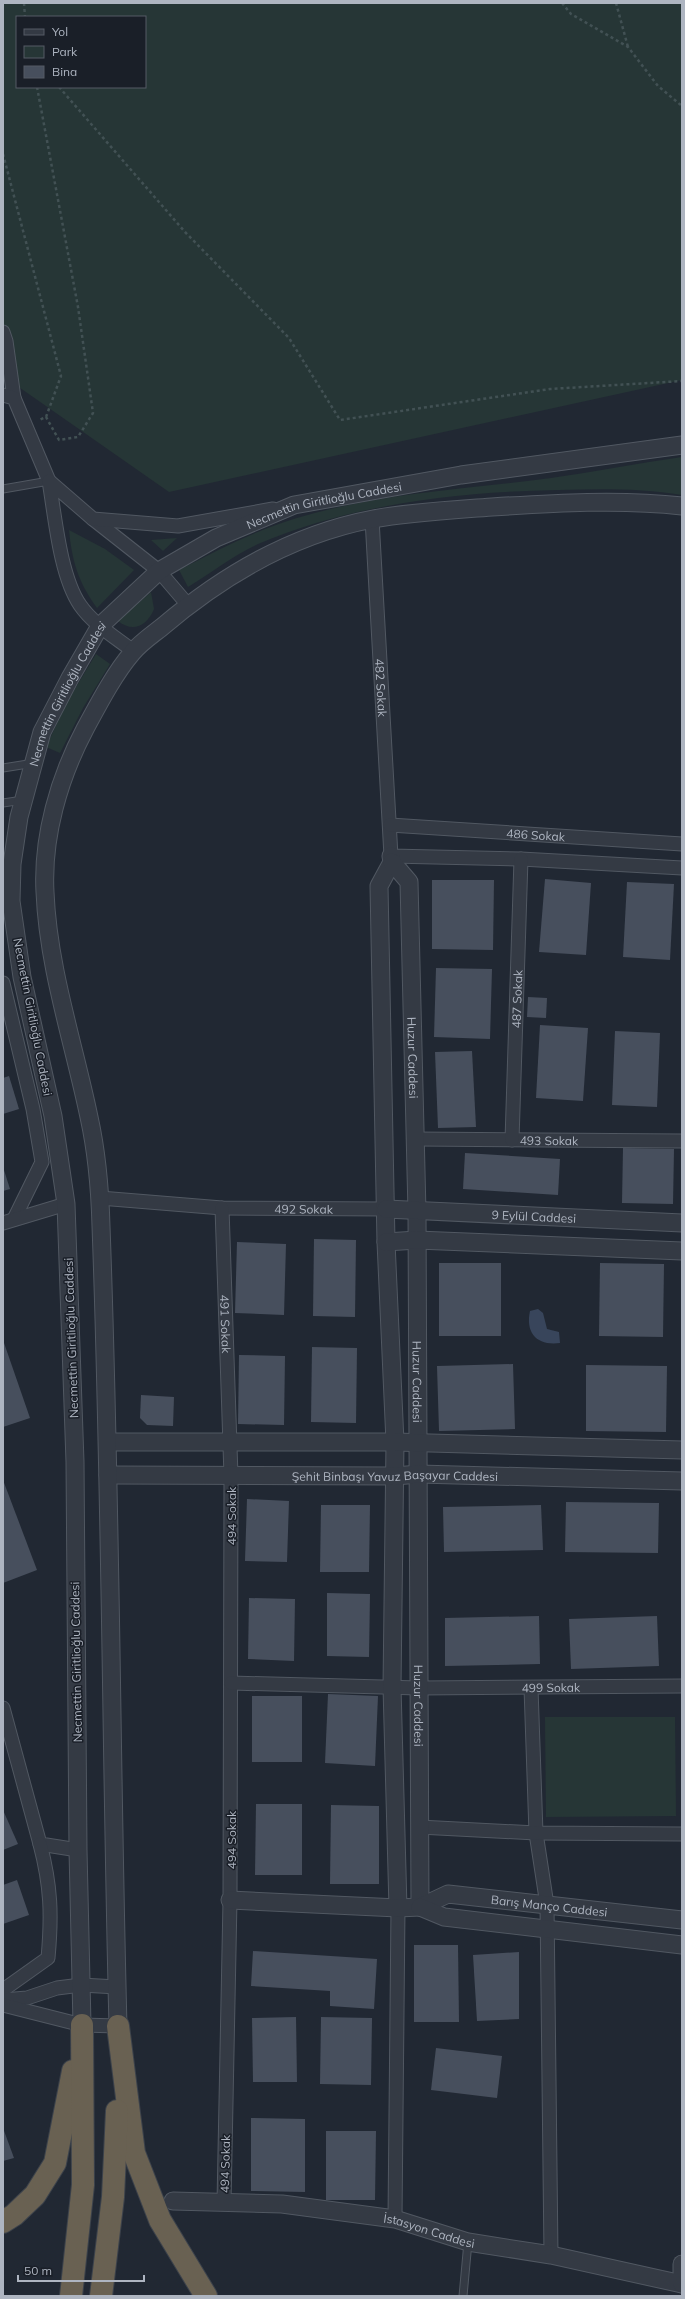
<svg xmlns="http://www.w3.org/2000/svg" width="685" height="2299" font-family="Mulish,sans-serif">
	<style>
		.green { fill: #263636; fill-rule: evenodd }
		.water { fill: #38455b }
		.building { fill: #474f5d }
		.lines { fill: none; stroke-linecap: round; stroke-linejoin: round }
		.service-casing { stroke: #515862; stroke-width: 9 }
		.minor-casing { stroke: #515862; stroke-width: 15 }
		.tertiary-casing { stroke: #515862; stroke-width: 19 }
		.motorway-casing { stroke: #3c424b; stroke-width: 24 }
		.path { stroke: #425154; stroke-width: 2.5; stroke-dasharray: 3 3; stroke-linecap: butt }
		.service { stroke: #343a44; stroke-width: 7 }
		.minor { stroke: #343a44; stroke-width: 13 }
		.tertiary { stroke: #343a44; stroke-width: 17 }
		.motorway { stroke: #696152; stroke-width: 22 }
		.labels { text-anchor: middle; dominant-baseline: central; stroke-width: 3; stroke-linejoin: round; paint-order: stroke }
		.street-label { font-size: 12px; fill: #aeb5c1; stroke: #1a1f28 }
	</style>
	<rect width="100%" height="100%" fill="#212833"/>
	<g class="green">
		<path d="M3,3H682V380L169,492L3,376ZM17,17H145V87H17Z"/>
		<path d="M682,457V495C641,488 599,489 558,490C457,492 352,504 258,544C234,555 211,573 188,587L179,570C218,550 256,530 297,518C379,493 467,489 551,478C595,472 638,463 682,457Z"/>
		<path d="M69,530L105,549L134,570L97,608C78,582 72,561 69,530Z"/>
		<path d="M177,538L163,551L151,540Z"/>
		<path d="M151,592L154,609C147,626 133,633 118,621Z"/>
		<path d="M96,654L110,664L83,708L60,753L46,747L67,702Z"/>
		<path d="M545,1717H675L676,1816L546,1817Z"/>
	</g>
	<path class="water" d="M538,1309L543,1313L547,1329L559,1332L560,1343C538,1346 525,1334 530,1311Z"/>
	<g class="building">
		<path d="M545,879L591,883L586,955L539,952Z"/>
		<path d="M432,880H494L493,950L432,949Z"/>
		<path d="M627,882L674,884L670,960L623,957Z"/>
		<path d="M436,968L492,969L490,1039L434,1037Z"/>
		<path d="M528,997L547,998L546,1018L527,1017Z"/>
		<path d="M540,1025L588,1028L583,1101L536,1098Z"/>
		<path d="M615,1031L660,1033L657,1107L612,1105Z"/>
		<path d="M472,1051L476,1127L438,1128L435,1052Z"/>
		<path d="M9,1076L19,1109L3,1114V1078Z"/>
		<path d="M623,1148L674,1149L673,1204L622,1203Z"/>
		<path d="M465,1153L560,1159L558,1195L463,1189Z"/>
		<path d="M3,1167L10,1189L3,1191Z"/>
		<path d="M314,1239L356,1240L355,1317L313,1316Z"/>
		<path d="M237,1242L286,1244L284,1315L235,1313Z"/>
		<rect x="439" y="1263" width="62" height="73"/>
		<path d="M600,1263L664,1264L663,1337L599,1336Z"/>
		<path d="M3,1340L30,1418L3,1427Z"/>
		<path d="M312,1347L357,1348L356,1423L311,1422Z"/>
		<path d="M239,1355L285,1356L284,1425L238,1424Z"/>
		<path d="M513,1364L515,1429L439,1431L437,1366Z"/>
		<path d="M586,1365L667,1366L666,1432L586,1431Z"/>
		<path d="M141,1395L174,1397L173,1426L147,1425L140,1418Z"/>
		<path d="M3,1480L37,1570L3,1583Z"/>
		<path d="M247,1499L289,1501L287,1562L245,1561Z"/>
		<path d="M566,1502L659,1503L658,1553L565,1552Z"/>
		<path d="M321,1505H370L369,1572H320Z"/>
		<path d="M541,1505L543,1550L444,1552L443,1507Z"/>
		<path d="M327,1593L370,1594L369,1657L327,1656Z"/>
		<path d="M249,1598L295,1599L294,1661L248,1659Z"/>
		<path d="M539,1616L540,1664L445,1666V1618Z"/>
		<path d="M657,1616L659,1666L571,1669L569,1619Z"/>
		<path d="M328,1694L378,1696L375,1766L325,1763Z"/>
		<rect x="252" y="1696" width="50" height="66"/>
		<path d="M256,1804H302V1875H255Z"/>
		<path d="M331,1805L379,1806V1884H330Z"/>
		<path d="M3,1810L18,1844L3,1850Z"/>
		<path d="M17,1880L29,1915L3,1924V1885Z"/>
		<path d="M414,1945H458L459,2022H414Z"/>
		<path d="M253,1951L377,1959L374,2009L330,2006V1991L251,1986Z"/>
		<path d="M519,1952V2019L477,2021L473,1955Z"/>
		<path d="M296,2017L297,2082H253L252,2018Z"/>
		<path d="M321,2017L372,2018L371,2085L320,2084Z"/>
		<path d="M436,2048L502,2056L497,2098L431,2090Z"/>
		<path d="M251,2118L305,2119V2192L251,2191Z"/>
		<path d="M3,2128L14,2158L3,2161Z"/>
		<path d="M326,2131H376L375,2200H326Z"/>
	</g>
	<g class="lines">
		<defs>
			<g id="service">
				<path d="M3,489L49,481"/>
				<path d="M3,768L34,763"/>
				<path d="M3,803L23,800"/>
				<path d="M463,2296L468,2242"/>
			</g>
			<g id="minor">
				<path d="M3,332L6,341L14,398"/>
				<path d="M3,395L14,398L49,481"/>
				<path d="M93,519L159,571L188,605"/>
				<path id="s1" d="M372,519L391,856L521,859L682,868"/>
				<path d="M133,651C115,637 93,624 80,605C60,576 55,516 49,481L93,519L178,526L273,509"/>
				<path id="s2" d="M390,825L682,844"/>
				<path d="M3,983L33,1109L42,1162L14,1219"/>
				<path id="s3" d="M416,1139L682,1141"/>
				<path id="s4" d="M512,1140L521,859"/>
				<path id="s5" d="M100,1198L222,1208L386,1209"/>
				<path id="s6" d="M222,1208L231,1476L230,1900L224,2203"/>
				<path d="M3,1223L66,1204"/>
				<path id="s7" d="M231,1683L419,1688L682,1686"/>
				<path d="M531,1688L536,1833L547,1905L551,2255"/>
				<path d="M3,1708L40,1844L78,1850"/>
				<path d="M419,1827L536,1833L682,1834"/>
				<path d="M3,1990L48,1958C52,1915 51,1886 40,1844"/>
				<path d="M3,2000L27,1998L57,1988L81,1985L117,1987"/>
				<path d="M3,2005L82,2025L118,2026"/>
				<path d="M395,2219L398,1908"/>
			</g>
			<g id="tertiary">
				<path d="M391,856L392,862L379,886L386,1242L395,1442L392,1687L398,1908"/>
				<path id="s8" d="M392,862L409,882L417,1212L420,1907"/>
				<path id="s9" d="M386,1209L682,1223"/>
				<path d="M386,1242L417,1240L682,1251"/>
				<path d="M108,1442H395L682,1450"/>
				<path id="s10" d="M108,1475L395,1476L419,1474L682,1481"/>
				<path id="s11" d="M230,1900L398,1908L420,1907L448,1894L682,1920"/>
				<path d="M420,1907L444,1917L682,1945"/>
				<path id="s12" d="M82,2025L78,1850L75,1462L66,1204L53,1116L22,977L11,901L12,864L19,817L42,732L70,678L100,626L159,571L216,538L294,505L461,475L682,445"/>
				<path d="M118,2026C111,1759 111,1493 101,1226C100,1190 97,1153 89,1117C74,1044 48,968 45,892C42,837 59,778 85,729C98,705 114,674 132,653C140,643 152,635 162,627C223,575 294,534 373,519C412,512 453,510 492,507C555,503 620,499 682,506"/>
				<path id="s13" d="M173,2201L282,2204L395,2219L468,2242L551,2255L682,2284"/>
				<path d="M682,2284V2264"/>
			</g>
			<g id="motorway">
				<path d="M118,2026L134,2153L160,2220L206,2296"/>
				<path d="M3,2222L14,2215L35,2195L55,2163L73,2071"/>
				<path d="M71,2296L83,2185L82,2025"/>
				<path d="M101,2296L113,2197L117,2111"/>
			</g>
		</defs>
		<use href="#service" class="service-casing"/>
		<use href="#minor" class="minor-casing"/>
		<use href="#tertiary" class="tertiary-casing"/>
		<use href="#motorway" class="motorway-casing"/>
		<g class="path">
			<path d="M24,3L25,17"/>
			<path d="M562,3L571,14L628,47L658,86L682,106"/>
			<path d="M616,3L628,47"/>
			<path d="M37,87L78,307L93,413L78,437L59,440L46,417"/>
			<path d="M59,87L185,232L289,338L340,420L550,389L682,381"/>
			<path d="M3,154L61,376L46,417L39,420"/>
		</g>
		<use href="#service" class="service"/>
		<use href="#minor" class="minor"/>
		<use href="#tertiary" class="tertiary"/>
		<use href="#motorway" class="motorway"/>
	</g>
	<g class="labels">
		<g class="street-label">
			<text stroke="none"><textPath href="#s12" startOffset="1683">Necmettin Giritlioğlu Caddesi</textPath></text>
			<text stroke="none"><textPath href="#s1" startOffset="169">482 Sokak</textPath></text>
			<text stroke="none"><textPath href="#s12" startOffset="1347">Necmettin Giritlioğlu Caddesi</textPath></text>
			<text stroke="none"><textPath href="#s2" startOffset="146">486 Sokak</textPath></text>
			<text stroke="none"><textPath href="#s4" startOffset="141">487 Sokak</textPath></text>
			<text transform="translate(33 1017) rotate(79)">Necmettin Giritlioğlu Caddesi</text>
			<text stroke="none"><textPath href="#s8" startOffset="202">Huzur Caddesi</textPath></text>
			<text stroke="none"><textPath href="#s3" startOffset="133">493 Sokak</textPath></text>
			<text stroke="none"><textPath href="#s5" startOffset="204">492 Sokak</textPath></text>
			<text stroke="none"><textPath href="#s9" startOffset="148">9 Eylül Caddesi</textPath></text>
			<text stroke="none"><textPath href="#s6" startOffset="116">491 Sokak</textPath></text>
			<text transform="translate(71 1338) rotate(-92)">Necmettin Giritlioğlu Caddesi</text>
			<text stroke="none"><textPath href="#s8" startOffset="526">Huzur Caddesi</textPath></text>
			<text stroke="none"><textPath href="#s10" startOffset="287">Şehit Binbaşı Yavuz Başayar Caddesi</textPath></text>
			<text transform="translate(231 1516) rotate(-90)">494 Sokak</text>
			<text transform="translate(76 1662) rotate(-91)">Necmettin Giritlioğlu Caddesi</text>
			<text stroke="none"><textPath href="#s7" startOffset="320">499 Sokak</textPath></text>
			<text stroke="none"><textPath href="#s8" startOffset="850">Huzur Caddesi</textPath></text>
			<text transform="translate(231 1840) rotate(-90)">494 Sokak</text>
			<text stroke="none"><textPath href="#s11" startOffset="323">Barış Manço Caddesi</textPath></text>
			<text transform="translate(225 2164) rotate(-89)">494 Sokak</text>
			<text stroke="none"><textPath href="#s13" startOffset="259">İstasyon Caddesi</textPath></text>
		</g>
	</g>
	<rect width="685" height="2299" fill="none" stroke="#aeb5c1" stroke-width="8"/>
	<rect x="16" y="16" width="130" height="72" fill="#1a1f28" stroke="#555b65"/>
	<rect x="24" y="29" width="20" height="6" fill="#343a44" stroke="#555b65"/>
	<text x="52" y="36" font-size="12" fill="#aeb5c1">Yol</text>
	<rect x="24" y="46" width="20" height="12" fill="#263636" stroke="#555b65"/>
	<text x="52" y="56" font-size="12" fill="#aeb5c1">Park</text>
	<rect x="24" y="66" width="20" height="12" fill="#474f5d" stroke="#555b65"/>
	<text x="52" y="76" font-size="12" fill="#aeb5c1">Bina</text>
	<path d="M18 2275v6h126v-6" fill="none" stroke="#aeb5c1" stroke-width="2"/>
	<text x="24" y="2275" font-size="12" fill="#aeb5c1" stroke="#1a1f28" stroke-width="3" paint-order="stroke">50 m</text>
</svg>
